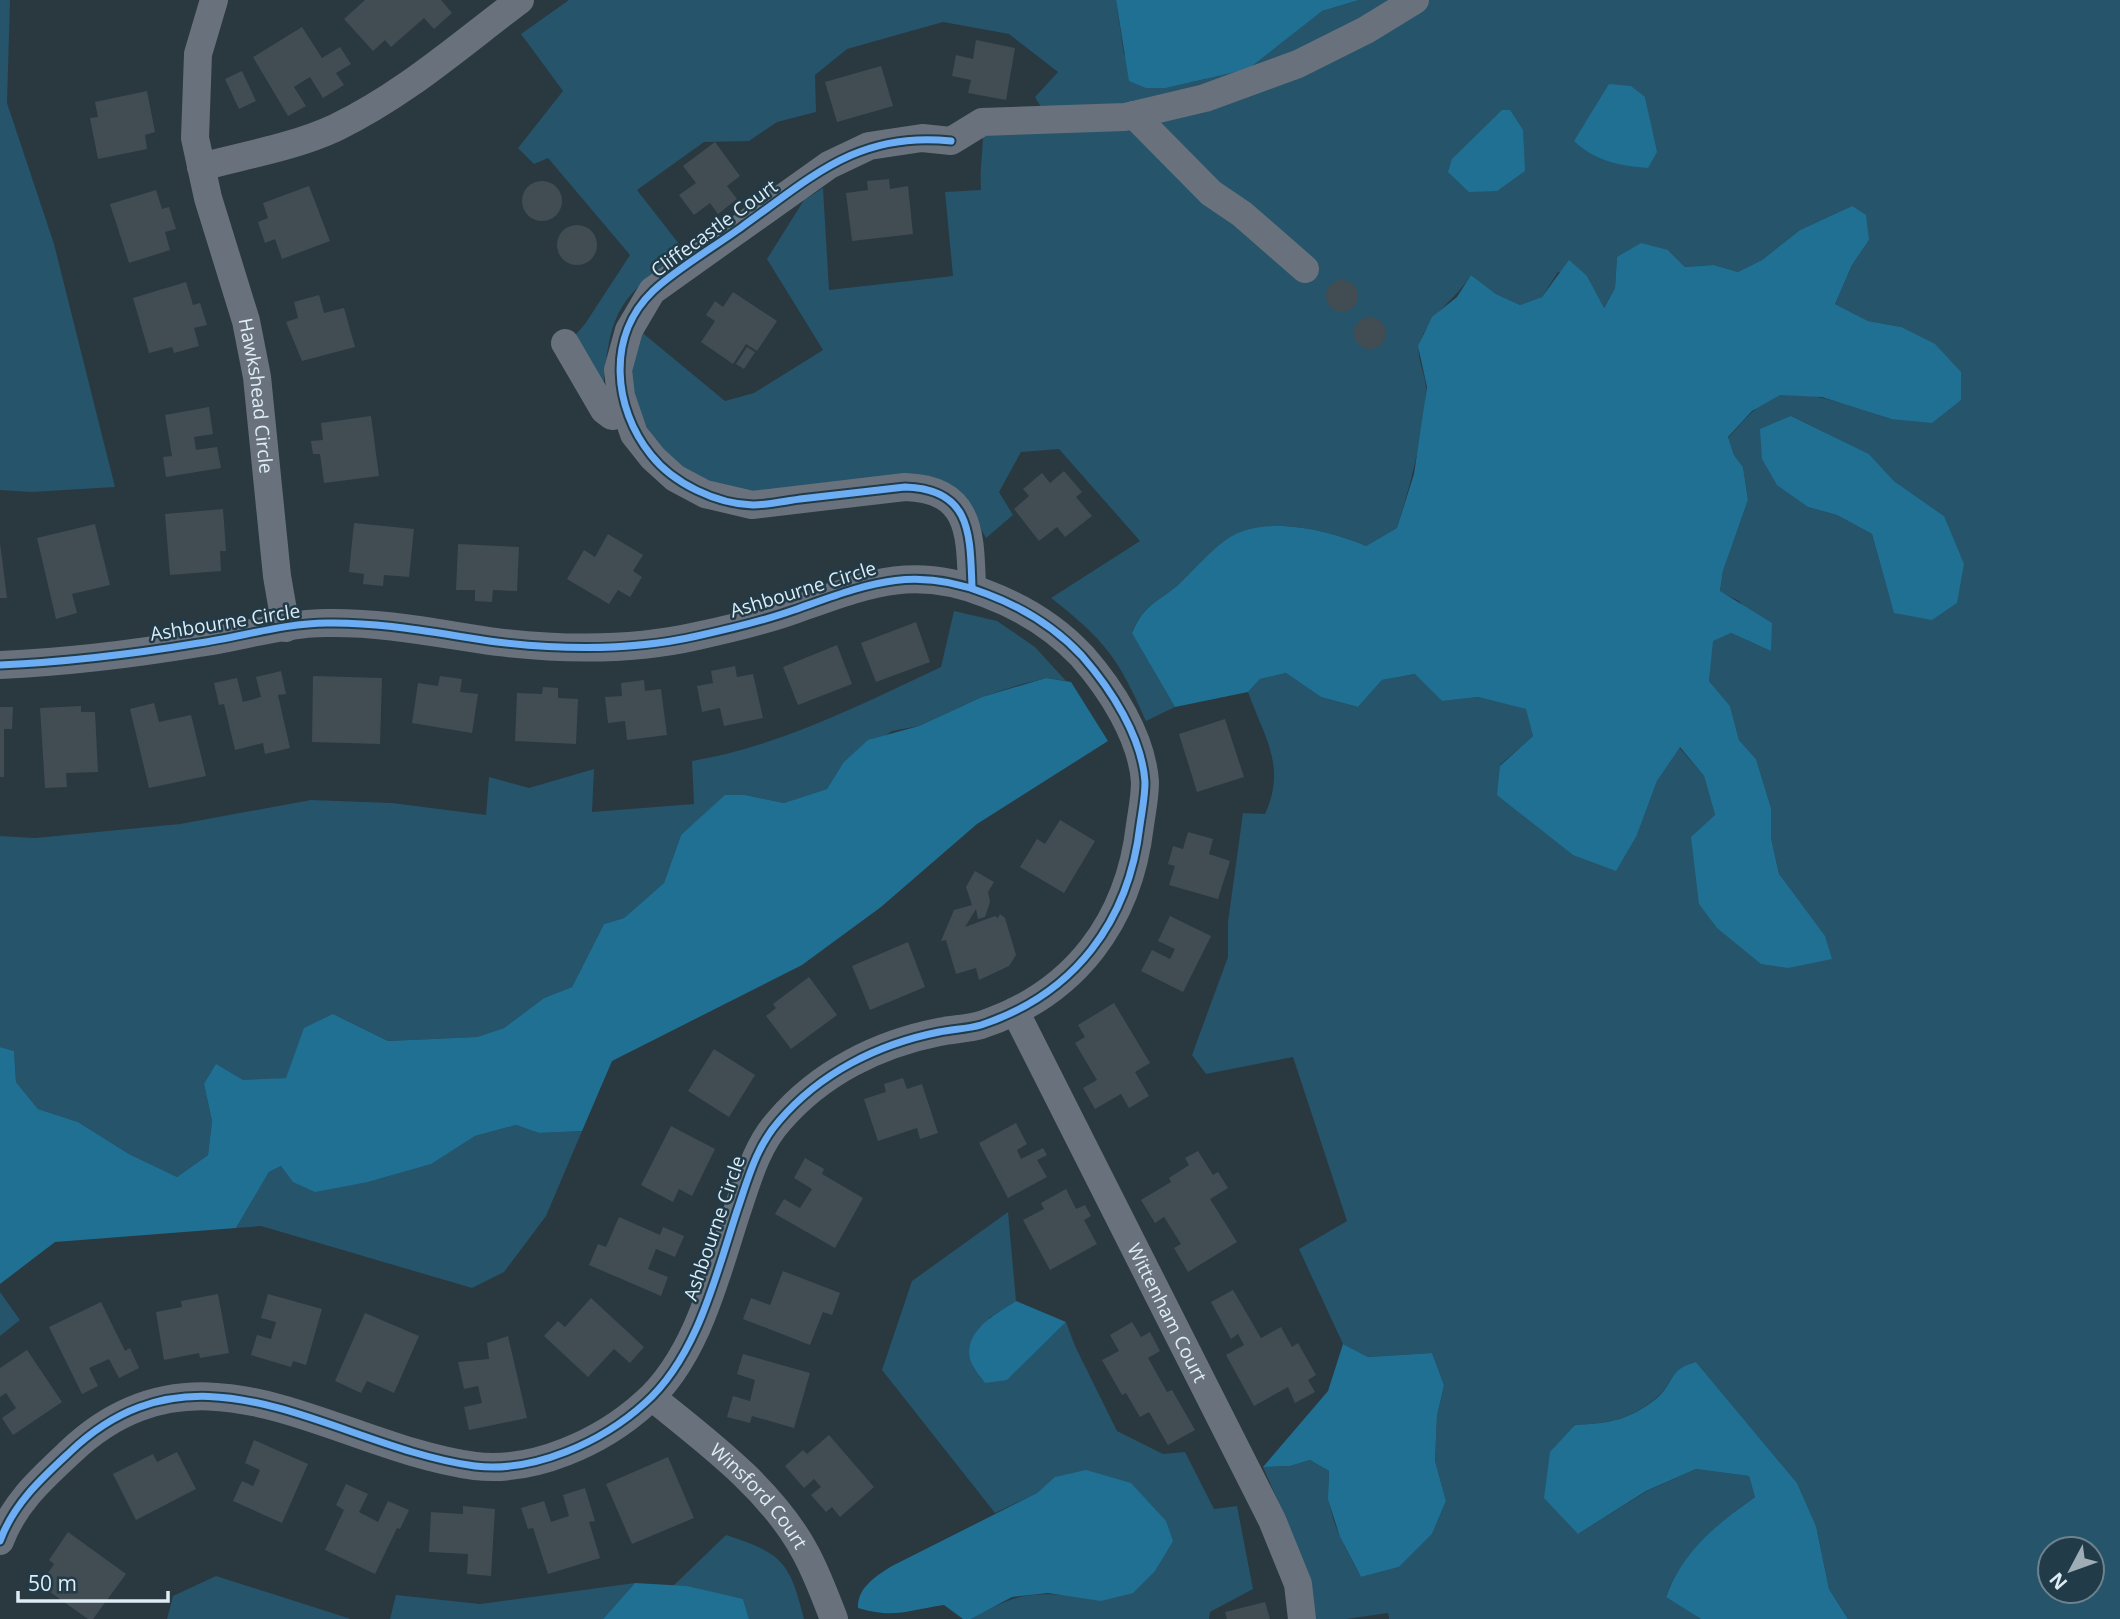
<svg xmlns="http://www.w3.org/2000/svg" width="2120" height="1619" font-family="'Open Sans',sans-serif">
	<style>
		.green { fill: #25546b; fill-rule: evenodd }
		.forest { fill: #207093 }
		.building { fill: #414d52 }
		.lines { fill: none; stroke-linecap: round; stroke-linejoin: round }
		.minor { stroke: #69727c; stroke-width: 28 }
		.cycleway-casing { stroke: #213b49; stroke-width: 11 }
		.cycleway { stroke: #6dadf4; stroke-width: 7 }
		.labels { text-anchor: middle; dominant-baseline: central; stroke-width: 5; stroke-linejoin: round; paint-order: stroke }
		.street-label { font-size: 19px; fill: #ddecf5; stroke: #213b49 }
	</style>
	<rect width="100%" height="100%" fill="#2a3840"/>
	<g class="green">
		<path d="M0,0H10L7,103L54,244L115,487L31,492L0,490Z"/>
		<path d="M569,0H1116L1124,54L1146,88H1166L1205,79L1322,11L1359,0H2120V1619H1848L1829,1589L1816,1526L1797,1483L1696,1362C1668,1369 1675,1382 1656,1398C1628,1421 1610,1423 1574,1425L1578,1534L1647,1491L1696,1469L1749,1476L1755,1497C1720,1521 1681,1556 1666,1596L1701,1619H1389L1388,1613L1346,1619H1316C1305,1565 1286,1518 1263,1467L1290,1466L1310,1460L1329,1471C1326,1517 1340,1538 1361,1577L1399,1567L1432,1534L1446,1501L1435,1461L1437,1416L1444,1385L1432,1353L1368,1357L1343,1344L1299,1249L1347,1221L1293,1057L1206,1074L1192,1055L1228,957V922L1243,813L1265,814C1287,766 1264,737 1248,692L1260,679L1286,673L1321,697L1358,707L1382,680L1416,674L1442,701L1478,697L1527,709L1533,736L1500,765L1637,835L1657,781L1679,747L1704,776L1715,815L1798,904L1779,874L1771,838V808L1756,759L1739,740L1730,706L1709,681L1712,641L1731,633L1771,651L1739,601L1720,592L1723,571L1748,500L1743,467L1734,455L1728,438C1743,422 1757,403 1778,395C1804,387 1865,411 1891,419L1901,327L1868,321L1835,304L1852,265L1869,240L1852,206L1800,230L1762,260L1738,272L1714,265L1685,267L1668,250L1617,257L1615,288L1603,309L1587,276L1558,272L1542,297L1520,305L1496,294L1471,275C1454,302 1429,314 1420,343C1415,357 1427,376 1426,391C1423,438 1411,483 1397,528L1366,546C1332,531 1277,518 1240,532C1220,539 1195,569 1179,584C1157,604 1145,602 1132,632L1175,707L1146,721C1119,659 1105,640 1051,598L1140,541L1059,449L1021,452L999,492L1013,515L986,538L969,508L957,495L745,492L716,487L671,460L639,417L628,374L639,330L725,401L754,393L823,350L767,259L804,200L823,188L829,290L953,276L945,192L981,190C979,161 986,143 981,114L1044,112L1035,97L1058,72L1009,34L943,22L847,49L815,75L816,112L777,122L749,141L704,142L637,190L683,249C618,300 610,309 603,392L571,340L585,324L630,255L548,158L534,164L518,148L563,91L521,34ZM1645,97L1656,152L1574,141L1591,115ZM1791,416L1869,454L1894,481L1944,516L1894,612L1872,534L1837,515L1808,507ZM2050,1549H2092V1591H2050Z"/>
		<path d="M954,611L997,621L1035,647L1066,681L1046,678L1019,685L982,697L919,726L892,731L843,763L827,789L784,803L745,795L699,820L681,835L664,883L624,918L604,924L572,987L544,998L504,1028L477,1037L388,1041L333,1014L287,1078L204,1084L212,1121L208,1155L177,1177L129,1154L78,1122L38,1109L16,1082L14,1051L0,1047V836L35,838L180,824L311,800L392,803L486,815L489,777L529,788L594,769L592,812L694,804L692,761C778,747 862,704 941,667Z"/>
		<path d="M516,1125L539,1133L582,1131L546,1216L504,1272L472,1288L261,1226L236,1228L269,1172L281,1166L368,1182L430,1164L475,1136Z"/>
		<path d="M1008,1212L1016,1301L989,1318L1007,1380L1066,1322L1075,1346L1117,1431L1163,1454L1185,1452L1214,1509L1237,1506L1253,1589L1210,1612L1209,1619H971C1013,1596 1025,1591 1073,1596L1056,1477L1037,1493L995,1513L882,1370L912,1281Z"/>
		<path d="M0,1292L20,1320L0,1336Z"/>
		<path d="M726,1535C782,1553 790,1562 804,1619H749L743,1599L673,1586Z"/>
		<path d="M216,1576L351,1619H167L173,1596Z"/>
		<path d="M635,1583L603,1619H390L396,1595L480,1604Z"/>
	</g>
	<g class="forest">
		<path d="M1116,0H1359L1322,11L1248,69L1166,88H1146L1129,81Z"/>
		<path d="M1609,84L1631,86L1645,97L1657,152L1648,168C1620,166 1595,161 1574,141Z"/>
		<path d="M1502,110H1510L1523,130L1525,171L1497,191L1469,192L1448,172L1452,159Z"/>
		<path d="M1852,206L1866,215L1869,240L1852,265L1835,304L1868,321L1901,327L1935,344L1961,372V400L1932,423L1891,419L1822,397L1780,395L1752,411L1728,437L1734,455L1743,467L1748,500L1723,571L1720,591L1772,623L1771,651L1731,633L1713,641L1709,681L1730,706L1739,740L1756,759L1771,808V838L1779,874L1825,936L1832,959L1788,968L1761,964L1717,928L1699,904L1691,837L1715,815L1704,776L1680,747L1657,781L1637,835L1616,871L1573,855L1497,795L1500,766L1533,736L1526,709L1478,697L1442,701L1415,674L1382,680L1358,707L1321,697L1286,673L1260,679L1248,692L1175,707L1132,633C1145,602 1157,604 1179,584C1195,569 1220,539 1240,532C1277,518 1331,531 1366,546L1397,528L1414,474L1427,387L1418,346L1432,317L1457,297L1471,275L1496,294L1520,305L1542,297L1569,260L1587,276L1604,308L1615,288L1617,257L1641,243L1668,250L1685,267L1714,265L1738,272L1762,260L1800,230Z"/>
		<path d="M1791,416L1869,454L1894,481L1944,516L1964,564L1957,603L1932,620L1894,613L1872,534L1837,515L1808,507L1777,485L1762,459L1760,429Z"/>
		<path d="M1046,678L1071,682L1108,741L977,824L881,907L802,965L612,1061L582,1131L539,1133L516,1125L475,1136L431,1164L368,1182L315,1192L293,1182L281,1166L269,1172L236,1228L55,1242L0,1284V1047L14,1051L16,1082L38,1109L78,1122L129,1154L177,1177L208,1155L212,1121L204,1084L216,1064L243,1080L286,1078L304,1028L333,1014L388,1041L477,1037L504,1028L544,998L572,987L604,924L624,918L664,883L681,835L725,795H745L784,803L827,789L843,763L868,740L919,726L982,697Z"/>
		<path d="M1016,1301L1066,1322L1007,1380L985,1383C981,1377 972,1367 970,1359C964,1330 996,1314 1016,1301Z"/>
		<path d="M1343,1344L1368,1357L1432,1353L1444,1385L1437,1416L1435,1461L1446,1501L1432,1534L1399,1567L1361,1577L1340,1537L1328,1499L1329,1471L1310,1460L1290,1466L1263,1467L1328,1391Z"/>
		<path d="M1696,1362L1797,1483L1816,1526L1829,1589L1848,1619H1701L1666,1597C1683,1551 1716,1525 1755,1497L1749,1476L1696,1469L1646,1491L1578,1534L1544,1498L1550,1452L1575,1425C1610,1423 1628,1421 1657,1398C1675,1382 1668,1369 1696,1362Z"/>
		<path d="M1086,1470L1131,1483L1166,1521L1173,1541L1155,1571L1133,1593L1101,1601L1048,1593L1012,1597L971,1619H963L944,1605C908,1610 895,1619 858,1608C857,1588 876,1576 892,1566L1037,1493L1055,1477Z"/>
		<path d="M635,1583L687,1586L743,1599L749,1619H603Z"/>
	</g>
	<g class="building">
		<path d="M365,0H441L452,13L434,29L424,18L391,47L385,40L373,51L344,19Z"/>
		<path d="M302,27L322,58L340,47L351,64L336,73L344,85L323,98L310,77L294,87L306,106L288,116L253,57Z"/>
		<path d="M976,40L1015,48L1006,100L968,93L971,80L952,76L956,55L973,59Z"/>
		<path d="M881,66L893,106L837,122L825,82Z"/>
		<path d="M242,71L256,101L239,109L225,79Z"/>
		<path d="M147,91L155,132L145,135L147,149L98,159L90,118L98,117L95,102Z"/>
		<path d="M715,142L740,176L727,186L737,199L718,214L710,203L694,215L679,195L696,183L683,166Z"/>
		<path d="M889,179L890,189L908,186L913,234L852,241L846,193L868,190L867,181Z"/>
		<circle cx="542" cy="201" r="20"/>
		<path d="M309,186L330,241L282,259L275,239L265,243L258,222L268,218L263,203Z"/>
		<path d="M156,190L162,209L169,207L176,229L165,232L170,250L129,263L110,204Z"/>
		<circle cx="577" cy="245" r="20"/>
		<circle cx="1342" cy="296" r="16"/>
		<path d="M186,282L193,305L200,303L207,325L194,328L199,346L174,353L172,347L149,353L133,298Z"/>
		<path d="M733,292L777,321L757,351L746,344L733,364L701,342L715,321L706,315L715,301L723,307Z"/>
		<path d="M319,295L324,313L344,308L355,347L302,361L286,322L298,318L294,302Z"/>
		<circle cx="1370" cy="333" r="16"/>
		<path d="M747,347L755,352L744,369L736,364Z"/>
		<path d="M209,407L213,434L194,437L196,450L217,447L221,468L166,477L163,457L172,456L165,415Z"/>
		<path d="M371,416L379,476L324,483L320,454H313L311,441L323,440L321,423Z"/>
		<path d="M1064,471L1082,492L1076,497L1092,516L1065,537L1057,527L1039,541L1014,509L1029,496L1023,489L1042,473L1050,483Z"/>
		<path d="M223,509L226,551H220L221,571L170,575L165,514Z"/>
		<path d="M354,523L414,529L409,577L384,575L383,586L363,584L364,574L349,572Z"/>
		<path d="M95,524L110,585L72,594L77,613L56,619L37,538Z"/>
		<path d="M608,534L643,555L633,571L642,577L630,597L618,590L609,604L567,579L584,550L595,557Z"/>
		<path d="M0,543L7,598H0Z"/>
		<path d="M458,544L519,547L517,591L493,590L492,602L475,601V590H456Z"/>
		<path d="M916,622L930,662L876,682L861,643Z"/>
		<path d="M837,645L852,684L798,705L783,667Z"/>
		<path d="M735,666L737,677L753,674L763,718L724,726L720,708L702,712L697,686L713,683L711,671Z"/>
		<path d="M281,671L286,694L278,695L290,748L265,754L263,743L235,750L224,704L219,705L214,683L237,678L243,702L261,697L256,677Z"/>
		<path d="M313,676L382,678L380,744L312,742Z"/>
		<path d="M440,676L462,679L460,692L478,694L472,733L412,723L418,683L438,686Z"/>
		<path d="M644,680L645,691L661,689L667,735L627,740L625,721L608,723L605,697L622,696L621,683Z"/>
		<path d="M543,687L558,688V698L578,699L576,744L515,741L517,693L542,694Z"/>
		<path d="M154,703L159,722L191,715L206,776L149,788L130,709Z"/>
		<path d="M81,706V712H95L98,772L66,773L67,787L45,788L40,708Z"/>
		<path d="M0,707H13L12,729H4V777H0Z"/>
		<path d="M1225,719L1244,777L1197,792L1179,734Z"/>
		<path d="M1060,820L1095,841L1064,893L1020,867L1037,839L1045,844Z"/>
		<path d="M1188,832L1213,839L1209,854L1230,861L1218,899L1169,885L1175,866L1168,864L1173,846L1183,849Z"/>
		<path d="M975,871L994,882L988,892L990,902L985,917L978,919L976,909L965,927L995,916L998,918L1000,914L1005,918L1016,955L1009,966L979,980L976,968L956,974L946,940L941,941L954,910L972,905L966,887Z"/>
		<path d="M1170,916L1211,936L1183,992L1141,971L1152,950L1170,959L1175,949L1158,941Z"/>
		<path d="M908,942L925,987L870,1010L852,966Z"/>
		<path d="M809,977L837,1015L791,1049L766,1016L776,1008L773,1004Z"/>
		<path d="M1114,1003L1150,1063L1135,1072L1149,1096L1129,1108L1121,1094L1095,1109L1083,1088L1097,1080L1075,1043L1085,1037L1078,1025Z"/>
		<path d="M714,1049L755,1075L729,1117L688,1091Z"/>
		<path d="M903,1078L907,1089L922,1084L938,1133L920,1139L917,1128L878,1141L864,1099L886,1092L884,1084Z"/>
		<path d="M1016,1123L1027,1144L1017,1150L1021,1159L1043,1148L1047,1155L1037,1160L1047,1177L1008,1198L979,1143Z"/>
		<path d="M671,1126L715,1149L692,1196L679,1189L673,1202L641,1185Z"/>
		<path d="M1198,1151L1213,1175L1218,1172L1228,1188L1210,1199L1237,1242L1188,1272L1174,1248L1181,1244L1164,1217L1155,1223L1141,1200L1171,1182L1169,1178L1189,1165L1185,1158Z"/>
		<path d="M805,1158L824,1169L822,1174L863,1198L835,1248L775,1214L784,1199L800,1208L812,1189L794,1178Z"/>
		<path d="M1066,1189L1076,1209L1085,1205L1091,1216L1084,1220L1097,1244L1050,1270L1023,1220L1044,1209L1041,1203Z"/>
		<path d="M619,1217L660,1235L663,1227L684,1236L675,1257L656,1249L648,1269L668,1277L661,1296L589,1265L598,1244L606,1247Z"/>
		<path d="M783,1271L840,1293L832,1315L823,1312L810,1345L743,1319L751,1298L770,1305Z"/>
		<path d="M1233,1290L1261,1338L1281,1327L1292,1347L1298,1343L1316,1375L1308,1380L1315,1392L1295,1403L1288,1387L1254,1406L1226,1355L1244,1345L1238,1334L1231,1339L1211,1302Z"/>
		<path d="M218,1294L229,1353L200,1358L199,1353L164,1360L156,1312L182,1307L181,1301Z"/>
		<path d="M268,1294L322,1309L306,1365L293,1361L291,1367L251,1355L257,1335L271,1339L276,1322L261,1318Z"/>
		<path d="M591,1298L644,1347L630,1363L614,1349L588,1377L544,1336L558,1321L565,1327Z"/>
		<path d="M101,1302L125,1351L130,1348L139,1368L119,1378L109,1359L89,1368L98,1386L82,1394L49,1327Z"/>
		<path d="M365,1313L419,1336L394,1393L367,1381L361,1393L335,1381Z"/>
		<path d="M1132,1322L1141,1337L1150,1332L1160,1351L1148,1358L1167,1392L1172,1390L1195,1430L1168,1445L1149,1412L1140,1417L1126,1393L1122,1395L1102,1360L1119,1351L1110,1335Z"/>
		<path d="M508,1336L527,1418L469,1430L464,1407L482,1403L478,1386L464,1389L458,1362L489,1359L487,1343Z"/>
		<path d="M27,1350L62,1402L13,1435L2,1418L16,1408L6,1393L0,1397V1368Z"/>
		<path d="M743,1354L810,1373L794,1428L752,1416L750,1423L727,1417L733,1396L750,1401L755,1380L737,1374Z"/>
		<path d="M829,1435L874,1487L840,1517L832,1507L826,1512L811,1495L821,1487L814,1479L804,1488L785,1466L803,1450L807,1454Z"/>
		<path d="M254,1440L308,1464L282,1523L233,1501L242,1481L253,1486L260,1470L245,1463Z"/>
		<path d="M177,1452L196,1489L136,1520L113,1474L153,1454L157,1462Z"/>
		<path d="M668,1457L694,1518L632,1544L606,1484Z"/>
		<path d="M346,1484L368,1494L359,1512L378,1522L388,1501L409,1510L400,1529L397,1528L375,1574L325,1550L344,1510L336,1505Z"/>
		<path d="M585,1488L595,1521L589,1522L600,1558L548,1574L533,1528L528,1529L521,1508L544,1501L551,1522L569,1516L563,1495Z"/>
		<path d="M463,1506L495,1509L491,1576L467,1574L468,1554L429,1552L431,1512L463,1514Z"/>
		<path d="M68,1532L126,1574L93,1619H88L40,1585L54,1564L49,1560Z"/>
		<path d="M1265,1602L1270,1619H1227L1225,1612Z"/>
	</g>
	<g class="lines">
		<g class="minor">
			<path id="s1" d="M214,0L198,54L195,138L208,198L246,321L257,377L277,576L286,628"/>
			<path d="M1134,115L1211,193L1242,214L1305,269"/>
			<path d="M201,167C245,155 294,147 335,128C404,95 460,45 520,0"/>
			<path d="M565,343L604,410L612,416L625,413"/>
			<path d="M972,587C970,535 972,489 905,487L752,505L705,494L675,478L653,458L634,434L621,396L618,370L629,330L652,291L829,165L869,146L922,138L951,141L982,122L1125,117L1205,98L1298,64L1366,30L1415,0"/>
			<path d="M0,665C67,662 133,654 199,643C241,637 285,623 327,623C385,622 440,634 497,642C564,650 631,651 697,636C729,629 763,621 794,610C865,585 912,564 987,594C1024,608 1055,627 1082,656C1111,689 1142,737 1145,782C1145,797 1142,811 1140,825C1129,921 1075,994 981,1025C967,1029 953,1029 939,1032C878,1044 820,1073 779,1121C756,1147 748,1179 737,1211C716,1275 697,1357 645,1403C602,1442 534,1473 475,1466C334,1447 200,1328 70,1452C41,1479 14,1503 0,1541"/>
			<path id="s2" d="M1015,1011L1272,1520L1298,1584L1302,1619"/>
			<path id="s3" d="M653,1398C706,1441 770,1488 804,1550C816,1571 825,1596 834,1619"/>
		</g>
		<defs>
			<g id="cycleway">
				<path d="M951,141C859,131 813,176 743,226C716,246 676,269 653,291C606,336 613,408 651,455C673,483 716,504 753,505C768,505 785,501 800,499C835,495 870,491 905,487C972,489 970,535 972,587"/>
				<path d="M0,665C67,662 133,654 199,643C241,637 285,623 327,623C385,622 440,634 497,642C564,650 631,651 697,636C729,629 763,621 794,610C865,585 912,564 987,594C1024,608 1055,627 1082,656C1111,689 1142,737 1145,782C1145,797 1142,811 1140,825C1129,921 1075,994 981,1025C967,1029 953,1029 939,1032C878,1044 820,1073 779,1121C756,1147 748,1179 737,1211C716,1275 697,1357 645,1403C602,1442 534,1473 475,1466C334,1447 200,1328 70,1452C41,1479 14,1503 0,1541"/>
			</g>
		</defs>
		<use href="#cycleway" class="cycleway-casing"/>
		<use href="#cycleway" class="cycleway"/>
	</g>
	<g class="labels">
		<g class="street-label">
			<text transform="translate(714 228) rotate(-36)">Cliffecastle Court</text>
			<text stroke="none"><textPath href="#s1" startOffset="406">Hawkshead Circle</textPath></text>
			<text transform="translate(803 589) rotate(-17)">Ashbourne Circle</text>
			<text transform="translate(225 622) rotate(-9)">Ashbourne Circle</text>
			<text transform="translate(714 1228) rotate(-71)">Ashbourne Circle</text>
			<text stroke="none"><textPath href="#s2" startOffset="338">Wittenham Court</textPath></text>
			<text stroke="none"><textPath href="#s3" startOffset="145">Winsford Court</textPath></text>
		</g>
	</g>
	<g transform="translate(2071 1570) rotate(229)"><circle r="33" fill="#213b49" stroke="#6c828e" stroke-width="2"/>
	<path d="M0-5L12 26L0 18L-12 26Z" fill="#9eadb6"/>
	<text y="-10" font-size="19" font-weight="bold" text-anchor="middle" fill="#ddecf5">N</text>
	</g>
	<path d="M18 1591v10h150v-10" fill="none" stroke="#ddecf5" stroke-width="3.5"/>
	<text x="28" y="1591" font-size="21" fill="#ddecf5" stroke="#213b49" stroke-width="5" paint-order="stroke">50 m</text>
</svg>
